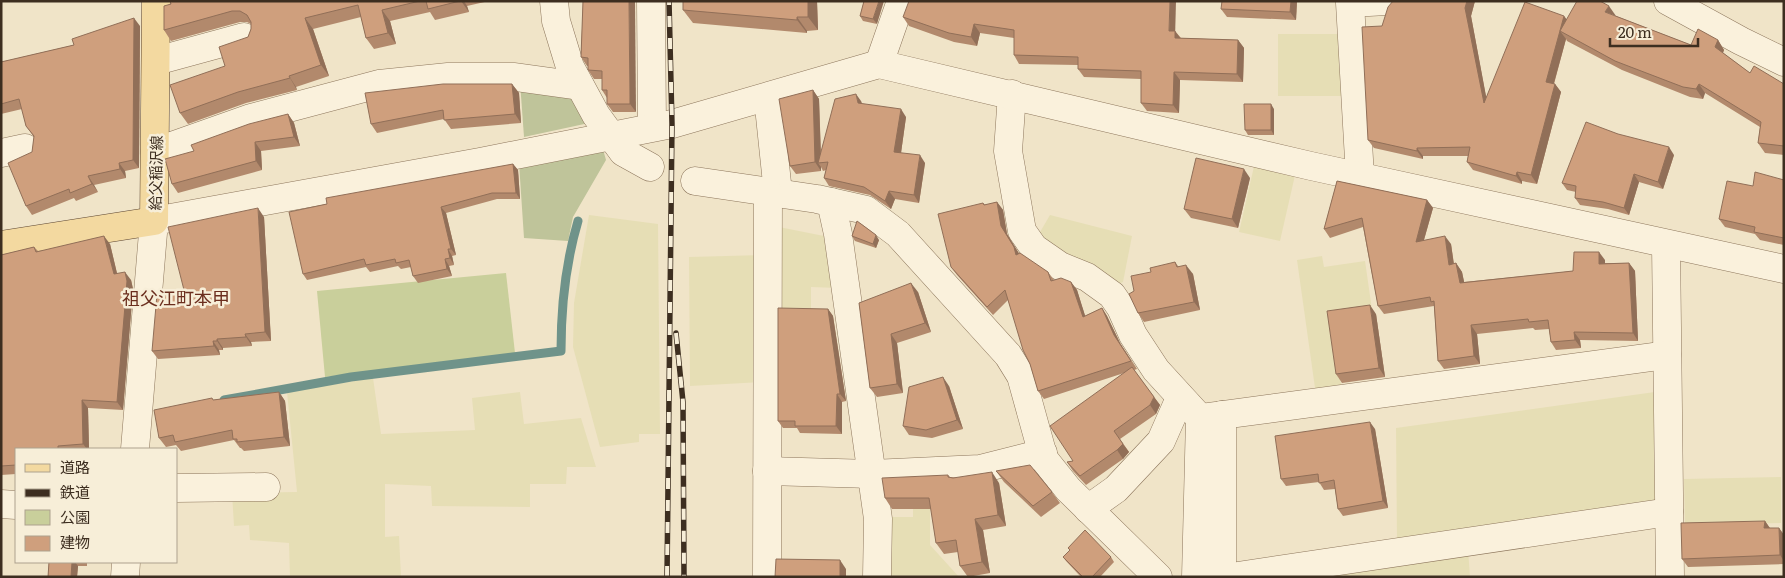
<svg xmlns="http://www.w3.org/2000/svg" width="1785" height="578" font-family="Literata,'Noto Sans JP',serif">
	<style>
		.farmland { fill: #e6deb5 }
		.green { fill: #c9cf9b }
		.cemetery { fill: #bfc49a }
		.lines { fill: none; stroke-linecap: round; stroke-linejoin: round }
		.stream { stroke: #6f938a; stroke-width: 9 }
		.minor-casing { stroke: #8d765c; stroke-width: 29 }
		.major-casing { stroke: #5b4430; stroke-width: 29 }
		.minor { stroke: #faf1dc; stroke-width: 28 }
		.major { stroke: #f3d9a0; stroke-width: 28 }
		.rail-casing { stroke: #3d2e20; stroke-width: 5.5 }
		.rail { stroke: #f7eed8; stroke-width: 4; stroke-dasharray: 11; stroke-linecap: butt }
		.wall { fill: #b2896c }
		.shaded-wall { fill: #916f58 }
		.building { fill: #cf9f7d; stroke: #916f58 }
		.labels { text-anchor: middle; dominant-baseline: central; stroke-width: 5; stroke-linejoin: round; paint-order: stroke }
		.street-label { font-size: 15px; fill: #3d2e20; stroke: #f7eed8 }
		.quarter-label { font-size: 18px; fill: #6b2e1e; stroke: #f7eed8 }
	</style>
	<rect width="100%" height="100%" fill="#f0e4c8"/>
	<g class="farmland">
		<path d="M1278,34H1345L1349,96H1278Z"/>
		<path d="M1255,162L1296,171L1280,241L1239,232Z"/>
		<path d="M589,215L658,224L660,434H639V442L600,447L573,347L574,303Z"/>
		<path d="M1050,215L1132,236L1123,282L1110,288L1036,239Z"/>
		<path d="M774,226L824,236L831,240L837,288L811,287V313H774Z"/>
		<path d="M763,255L762,382L690,386L689,257Z"/>
		<path d="M1322,256L1324,267L1365,261L1372,310L1331,316L1342,391L1316,395L1297,260Z"/>
		<path d="M373,378L381,434L475,430L472,398L520,392L524,424L581,418L596,467H567L566,484H530V507L432,506L431,486L385,484V537L399,536L401,577H290L289,543L250,540L249,525L234,526L232,493L297,492L287,392Z"/>
		<path d="M1662,391L1663,505L1397,544L1396,428Z"/>
		<path d="M913,476H930V545L959,577H887L890,517H913Z"/>
		<path d="M1781,477V523L1685,525L1684,479Z"/>
		<path d="M1468,549L1470,577H1314Z"/>
	</g>
	<path class="green" d="M506,273L515,353L325,377L317,291Z"/>
	<g class="cemetery">
		<path d="M520,82L574,94L589,123L524,137Z"/>
		<path d="M602,146L606,160L573,217L568,241L524,238L519,163Z"/>
	</g>
	<g class="lines">
		<path class="stream" d="M224,400L351,377L561,351C561,306 565,265 578,221"/>
		<defs>
			<g id="minor">
				<path d="M554,1L556,21L570,67L596,115L623,152L650,167"/>
				<path d="M651,1L652,127"/>
				<path d="M1668,1L1741,41L1784,62"/>
				<path d="M156,61L244,37"/>
				<path d="M879,64L901,1"/>
				<path d="M1012,94L1008,151L1022,231L1034,248L1060,266L1087,277L1112,295L1121,308L1133,335L1156,370L1200,418L1196,577"/>
				<path d="M768,97L778,193"/>
				<path d="M155,152L251,118L379,84L448,77H515L580,86"/>
				<path d="M1,153L25,148"/>
				<path d="M1360,177L1350,3L1387,1"/>
				<path d="M695,181L817,199L866,210L898,234L1008,355L1021,376L1044,459L1068,489L1158,577"/>
				<path d="M831,202L838,234L878,519L877,577"/>
				<path d="M1666,245L1670,577"/>
				<path d="M1222,415V577"/>
				<path d="M1200,418L1667,355"/>
				<path d="M135,449L154,221L480,162L672,124L879,64L1311,166L1784,269"/>
				<path d="M767,471L872,474L980,469L1043,453"/>
				<path d="M176,488L266,487"/>
				<path d="M1,504L16,505"/>
				<path d="M1088,509L1116,489L1161,441L1180,398"/>
				<path d="M125,577L126,562"/>
				<path d="M767,577L768,192"/>
				<path d="M1231,577L1669,512"/>
			</g>
			<path id="major" d="M1,245L154,221L156,1"/>
		</defs>
		<use href="#minor" class="minor-casing"/>
		<use href="#major" class="major-casing"/>
		<use href="#minor" class="minor"/>
		<use href="#major" class="major"/>
		<defs>
			<g id="rail">
				<path d="M676,333L683,402L684,577"/>
				<path d="M667,577L672,124L669,1"/>
			</g>
		</defs>
		<use href="#rail" class="rail-casing"/>
		<use href="#rail" class="rail"/>
	</g>
	<g class="wall">
		<path d="M170,1H489L467,6L469,12L435,20L430,12L390,21L396,44L374,49L366,38L361,17L313,29L329,76L296,87L297,90L246,103L188,124L180,113L225,66L248,37L251,29V24L247,22H240L171,41L164,30L171,4Z"/>
		<path d="M583,1L636,112H613L607,104V98L602,90V79H594L588,70V66H587L581,57Z"/>
		<path d="M817,1L818,30L807,31V33L693,23L683,10Z"/>
		<path d="M864,1L877,24L863,21L860,16Z"/>
		<path d="M1297,1L1296,20L1227,17L1221,9Z"/>
		<path d="M1393,1H1475L1471,16L1486,97L1564,16L1567,20L1616,16L1691,45L1718,40L1724,50L1723,53L1750,73L1784,84V155L1765,153L1758,143L1760,127L1705,93L1703,99L1690,97L1622,70L1567,41L1566,39L1554,84H1555L1561,92L1537,184L1522,181V184L1473,170L1467,162L1468,156H1423V159L1374,148L1368,140L1382,26Z"/>
		<path d="M903,17L1175,31L1181,38L1238,40L1244,48L1243,82L1180,80L1179,113L1147,111L1141,103V79L1084,77L1078,69V65L1019,64L1014,55V38L980,33L977,46L954,42L909,26Z"/>
		<path d="M140,26L139,168L125,171L126,178L94,185L98,192L76,201L74,198L32,215L26,206L34,137L26,126L22,109L1,114V62L74,45Z"/>
		<path d="M512,84L519,93L521,123L451,129L444,119L377,133L371,124Z"/>
		<path d="M813,90L819,99L821,153L861,101L862,104L906,117L901,153L925,163L919,203L895,199L891,209L870,195L829,186L824,178L826,170L823,171L821,167V171L796,174L790,166Z"/>
		<path d="M1274,109V135H1248L1245,130Z"/>
		<path d="M288,114L294,123L300,146L261,151L262,170L178,193L172,184Z"/>
		<path d="M1674,155L1663,189L1639,182L1629,215L1608,209L1580,205L1575,198L1576,192L1567,190L1562,183Z"/>
		<path d="M513,164L518,170L520,199H497L446,213L456,255L452,256L454,265L449,266L452,276L418,283L413,276L411,267L401,269L398,266L370,272L366,267L307,280L303,274Z"/>
		<path d="M1250,178L1238,228L1191,218L1184,209Z"/>
		<path d="M1784,180V245L1760,240L1755,234L1725,227L1719,219L1753,186Z"/>
		<path d="M1337,181L1427,200L1433,208L1424,240L1451,244L1454,264L1456,263L1462,272L1464,282L1573,271L1605,260V263H1629L1635,271L1638,341L1580,340L1581,348L1556,350L1551,342L1549,329L1535,330L1533,328L1477,334L1480,364L1444,369L1438,361L1434,306L1384,314L1378,306L1363,227L1330,238L1324,229Z"/>
		<path d="M997,202L1003,210L1007,234L1019,254L1048,272L1054,280L1071,282L1077,290L1085,316L1102,308L1107,316L1120,343L1137,369L1134,370L1160,405L1156,414L1120,439L1129,452L1123,459L1086,485L1073,471L1067,462L1073,461L1124,373L1044,399L1038,391L1030,364L1008,300L993,315L957,275L951,267L983,203L985,205Z"/>
		<path d="M264,217L271,341L251,342L252,346L223,348V350H219L220,355L158,359L152,351L184,290Z"/>
		<path d="M852,236L879,240L876,248L855,241Z"/>
		<path d="M110,244L117,273L131,280L133,289L123,410L88,408L89,449H16V482V474L1,475V255L34,247L38,251Z"/>
		<path d="M1175,262L1178,266L1193,274L1200,310L1144,322L1138,313L1134,291L1151,272Z"/>
		<path d="M918,292L931,332L897,343L903,393L877,397L870,388L859,303Z"/>
		<path d="M828,309L833,316L846,401L842,402V434L800,433L797,428H783L778,421Z"/>
		<path d="M1376,314L1385,377L1342,383L1336,374Z"/>
		<path d="M949,386L963,429L932,438L909,435L903,426Z"/>
		<path d="M279,392L285,401L290,446L244,451L241,448H240L234,440L181,451L176,445L166,447L159,438L214,400Z"/>
		<path d="M1375,429L1388,508L1343,516L1338,509L1335,489L1324,490L1319,482L1286,486L1281,479Z"/>
		<path d="M996,471L1052,492L1060,503L1041,517L1004,482Z"/>
		<path d="M948,475L950,477L999,483L1006,526L983,530L990,573L968,577L960,566L958,552L944,554L936,543L931,509H892L885,498Z"/>
		<path d="M1765,521L1770,528H1779L1784,535V564L1688,567L1682,559Z"/>
		<path d="M1063,557H1111L1114,562L1100,577H1081L1066,561Z"/>
		<path d="M49,562H87V566H78L77,577H48Z"/>
	</g>
	<g class="shaded-wall">
		<path d="M461,1H464L467,6L469,12Z"/>
		<path d="M629,1H635L636,112L630,104Z"/>
		<path d="M808,1H817L818,30L808,17Z"/>
		<path d="M879,1H884L877,24L873,19Z"/>
		<path d="M1170,1H1176L1175,39L1169,31Z"/>
		<path d="M1291,1H1297L1296,20L1290,12Z"/>
		<path d="M1467,1H1475L1471,16L1489,112L1484,103L1465,8Z"/>
		<path d="M1609,6L1616,16L1605,12Z"/>
		<path d="M382,10L390,21L396,44L388,33Z"/>
		<path d="M1564,16L1570,24L1560,31L1566,39L1552,90L1546,82Z"/>
		<path d="M797,17L807,31V33L797,20Z"/>
		<path d="M134,18L140,26L139,168L133,160Z"/>
		<path d="M305,18L313,29L329,76L321,65Z"/>
		<path d="M974,24L980,33L977,46L971,37Z"/>
		<path d="M1175,31L1181,39L1175,38Z"/>
		<path d="M1238,40L1244,48L1243,82L1237,74Z"/>
		<path d="M1718,40L1724,50L1721,57L1715,47Z"/>
		<path d="M1174,72L1180,80L1179,113L1173,105Z"/>
		<path d="M289,76L296,87L297,90L290,78Z"/>
		<path d="M512,84L519,93L521,123L515,114Z"/>
		<path d="M1555,84L1561,92L1537,184L1531,175Z"/>
		<path d="M1699,84L1705,93L1703,99L1696,89Z"/>
		<path d="M813,90L819,99L821,163H818L821,167V171L815,162Z"/>
		<path d="M856,94L861,101L864,111L858,103Z"/>
		<path d="M1271,104L1274,109V135L1271,130Z"/>
		<path d="M901,109L906,117L900,160L894,152Z"/>
		<path d="M288,114L294,123L300,146L294,137Z"/>
		<path d="M255,142L261,151L262,170L256,161Z"/>
		<path d="M1669,147L1674,155L1663,189L1658,182Z"/>
		<path d="M1417,148L1423,156V159L1417,151Z"/>
		<path d="M920,155L925,163L919,203L914,195Z"/>
		<path d="M119,163L125,171L126,178L120,169Z"/>
		<path d="M513,164L518,170L520,199L516,193Z"/>
		<path d="M1244,169L1250,178L1238,228L1232,219Z"/>
		<path d="M1517,172L1522,181V184L1516,176Z"/>
		<path d="M1634,174L1639,182L1629,215L1624,208Z"/>
		<path d="M88,176L94,185L98,192L92,184Z"/>
		<path d="M889,191L895,199L891,209L885,201Z"/>
		<path d="M1427,200L1433,208L1421,250L1416,242Z"/>
		<path d="M997,202L1003,210L1007,234L1020,255H1016L1001,226Z"/>
		<path d="M441,207L446,213L456,255L451,249Z"/>
		<path d="M258,208L264,217L271,341L265,332Z"/>
		<path d="M876,235L879,240L876,248L873,244Z"/>
		<path d="M104,236L110,244L119,282L114,274Z"/>
		<path d="M1445,236L1451,244L1455,273L1449,265Z"/>
		<path d="M448,249L452,256L454,265L450,258Z"/>
		<path d="M1599,252L1605,260V272L1599,264Z"/>
		<path d="M445,259L449,266L452,276L447,269Z"/>
		<path d="M1456,263L1462,272L1466,291L1460,283Z"/>
		<path d="M1629,263L1635,271L1638,341L1633,333Z"/>
		<path d="M1186,265L1193,274L1200,310L1194,302Z"/>
		<path d="M125,272L131,280L133,289L123,410L117,402Z"/>
		<path d="M1071,282L1077,290L1088,325L1083,317Z"/>
		<path d="M911,283L918,292L931,332L925,323Z"/>
		<path d="M1370,305L1376,314L1385,377L1379,368Z"/>
		<path d="M1102,308L1107,316L1120,343L1137,369L1114,335Z"/>
		<path d="M828,309L833,316L846,401L840,394Z"/>
		<path d="M1471,325L1477,334L1480,364L1474,356Z"/>
		<path d="M1574,332L1580,340L1581,348L1575,340Z"/>
		<path d="M245,334L251,342L252,346L246,337Z"/>
		<path d="M891,334L897,343L903,393L897,384Z"/>
		<path d="M217,339L223,348V350L217,341Z"/>
		<path d="M213,341L219,350L220,355L214,346Z"/>
		<path d="M943,377L949,386L963,429L957,420Z"/>
		<path d="M279,392L285,401L290,446L284,437Z"/>
		<path d="M837,394L842,402V434L836,426Z"/>
		<path d="M1154,397L1160,405L1156,414L1150,405Z"/>
		<path d="M82,400L88,408L89,449H87L83,444Z"/>
		<path d="M1370,422L1375,429L1388,508L1383,501Z"/>
		<path d="M1123,444L1129,452L1123,459L1117,450Z"/>
		<path d="M992,472L999,483L1006,526L998,515Z"/>
		<path d="M975,519L983,530L990,573L982,562Z"/>
		<path d="M1765,521L1771,530L1764,528Z"/>
		<path d="M1779,528L1784,535V561L1780,555Z"/>
		<path d="M840,560L846,569V577H840Z"/>
		<path d="M72,562H75L78,566L77,577H71Z"/>
	</g>
	<g class="building">
		<path d="M170,1H420L382,10L388,33L366,38L358,5L305,18L321,65L289,76L290,78L238,92L180,113L170,85L225,66L219,47L248,37L251,29V22L247,15L240,11H232L164,30V6L171,4Z"/>
		<path d="M426,1H460L428,9Z"/>
		<path d="M583,1H629L630,104H607V90H602V71L588,70V58L581,57Z"/>
		<path d="M683,1H808V17H797V20L683,10Z"/>
		<path d="M864,1H879L873,19L860,16Z"/>
		<path d="M909,1H1170L1169,31H1175V38L1238,40L1237,74L1174,72L1173,105L1141,103V71L1078,69V57L1014,55V30L974,24L971,37L949,33L903,17Z"/>
		<path d="M1222,1H1291L1290,12L1221,9Z"/>
		<path d="M1393,1H1467L1465,8L1484,103L1525,2L1564,16L1546,82L1555,84L1531,175L1517,172L1516,176L1467,162L1470,147L1417,148V151L1368,140L1362,27L1382,26L1388,7Z"/>
		<path d="M1577,1H1600L1609,6L1605,12L1691,45L1698,29L1718,40L1715,47L1750,73L1754,66L1784,84V146L1758,143L1761,122L1699,84L1696,89L1683,87L1615,61L1560,31Z"/>
		<path d="M134,18L133,160L119,163L120,169L88,176L92,184L70,193L69,189L26,206L8,163L32,152L34,136L26,126L19,99L1,104V62L74,45L72,39Z"/>
		<path d="M443,84H512L515,114L444,120L443,110L371,124L365,93Z"/>
		<path d="M813,90L815,162L790,166L779,99Z"/>
		<path d="M856,94L858,103L901,109L894,152L920,155L914,195L889,191L885,201L864,187L824,178L828,162L818,163L835,99Z"/>
		<path d="M1244,104H1271V130H1245Z"/>
		<path d="M288,114L294,137L255,142L256,161L172,184L165,159L194,151L191,145L249,124Z"/>
		<path d="M1586,122L1618,134L1669,147L1658,182L1634,174L1624,208L1603,202L1575,198L1576,186L1562,183Z"/>
		<path d="M1196,158L1244,169L1232,219L1184,209Z"/>
		<path d="M513,164L516,193H492L441,207L451,249H448L450,258L445,259L447,269L413,276L409,260L396,263L395,259L366,265L364,259L303,274L289,212L327,204L326,198Z"/>
		<path d="M1755,172L1784,180V238L1754,232L1755,227L1719,219L1727,181L1753,186Z"/>
		<path d="M1337,181L1427,200L1416,242L1445,236L1449,265L1456,263L1460,283L1573,271L1574,252H1599V264L1629,263L1633,333L1574,332L1575,340L1551,342L1548,320L1529,322L1528,319L1471,325L1474,356L1438,361L1434,301L1431,302L1430,297L1378,306L1362,218L1324,229Z"/>
		<path d="M997,202L1001,226L1014,247L1016,255L1020,253L1048,272L1051,281L1061,278L1071,282L1083,317L1102,308L1114,335L1131,361L1038,391L1030,364L1023,350L1005,290L987,307L951,267L938,214L983,203L984,205Z"/>
		<path d="M258,208L265,332L245,334L246,337L217,339V341H213L214,346L152,351L157,294L184,290L168,227Z"/>
		<path d="M857,221L876,235L873,244L852,236Z"/>
		<path d="M104,236L114,274L125,272L127,281L117,402L82,400L83,444L58,446V449H16V481V465L1,466V255L34,247L36,252Z"/>
		<path d="M1175,262L1177,267L1186,265L1194,302L1138,313L1129,294L1134,291L1131,276L1151,272L1150,268Z"/>
		<path d="M911,283L925,323L891,334L897,384L870,388L859,303Z"/>
		<path d="M1370,305L1379,368L1336,374L1327,311Z"/>
		<path d="M778,308L828,309L840,394H837L836,426H795V421H778Z"/>
		<path d="M1132,367L1154,397L1150,405L1114,431L1123,444L1117,450L1080,476L1067,462L1073,461L1050,426Z"/>
		<path d="M943,377L957,420L926,430L903,426L909,387Z"/>
		<path d="M279,392L284,437L237,442V439H233L232,430L175,442L173,435L159,438L154,410L212,398L213,400Z"/>
		<path d="M1370,422L1383,501L1338,509L1334,480L1319,483L1318,474L1281,479L1275,436Z"/>
		<path d="M1030,465L1052,492L1033,506L996,471Z"/>
		<path d="M992,472L998,515L975,519L982,562L960,566L956,540L936,543L929,498H885L882,478L948,475V477L953,478Z"/>
		<path d="M1765,521L1764,528H1779L1780,555L1682,559L1681,523Z"/>
		<path d="M1085,530L1111,557L1092,577H1083L1063,557L1070,550L1068,548Z"/>
		<path d="M776,559L840,560V577H775Z"/>
		<path d="M49,562H72L71,577H48Z"/>
	</g>
	<g class="labels">
		<g class="street-label">
			<text transform="translate(155 173) rotate(-89)">給父稲沢線</text>
		</g>
		<g class="quarter-label">
			<text x="176" y="297">祖父江町本甲</text>
		</g>
	</g>
	<rect width="1785" height="578" fill="none" stroke="#3d2e20" stroke-width="5"/>
	<rect x="15" y="448" width="162" height="115" fill="#f7eed8" stroke="#ada18e"/>
	<rect x="25" y="464" width="25" height="8" fill="#f3d9a0" stroke="#ada18e"/>
	<text x="60" y="473" font-size="15" fill="#3d2e20">道路</text>
	<rect x="25" y="489" width="25" height="8" fill="#3d2e20" stroke="#ada18e"/>
	<text x="60" y="498" font-size="15" fill="#3d2e20">鉄道</text>
	<rect x="25" y="510" width="25" height="15" fill="#c9cf9b" stroke="#ada18e"/>
	<text x="60" y="523" font-size="15" fill="#3d2e20">公園</text>
	<rect x="25" y="536" width="25" height="15" fill="#cf9f7d" stroke="#ada18e"/>
	<text x="60" y="548" font-size="15" fill="#3d2e20">建物</text>
	<path d="M1610 38v8h88v-8" fill="none" stroke="#3d2e20" stroke-width="2.5"/>
	<text x="1618" y="38" font-size="15" fill="#3d2e20" stroke="#f7eed8" stroke-width="4" paint-order="stroke">20 m</text>
</svg>
